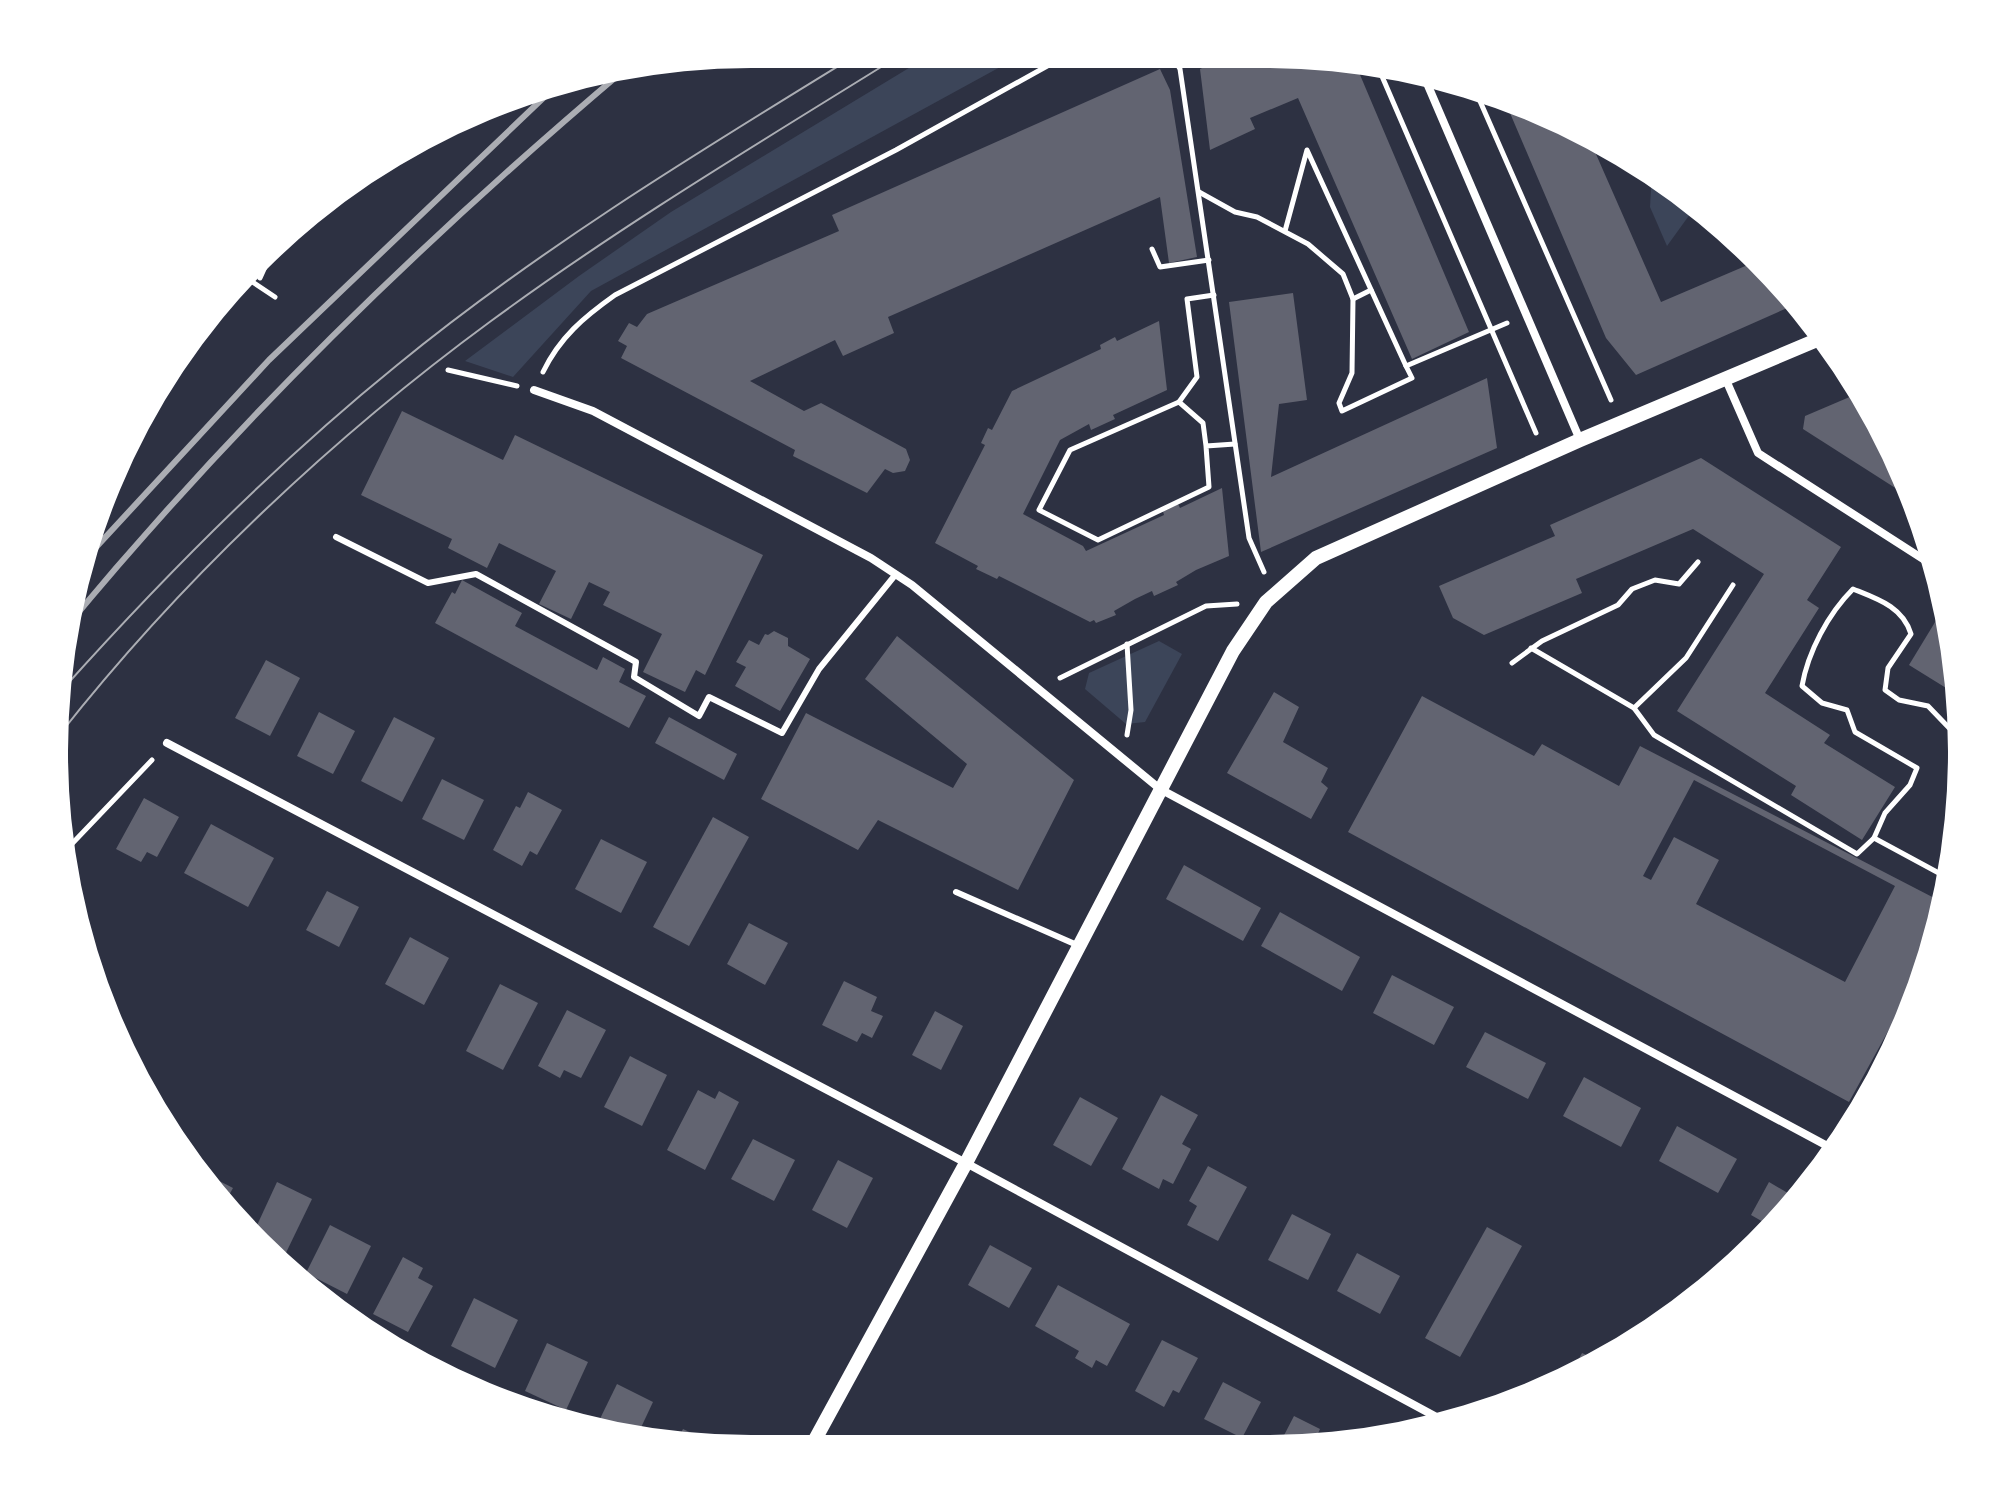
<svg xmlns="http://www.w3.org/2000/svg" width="2016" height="1503" font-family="Bitter,serif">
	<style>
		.green { fill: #3c4559 }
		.building { fill: #626471; fill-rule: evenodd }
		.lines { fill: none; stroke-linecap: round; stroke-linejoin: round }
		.path { stroke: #fff; stroke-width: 5 }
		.service { stroke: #fff; stroke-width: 6 }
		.minor { stroke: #fff; stroke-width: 8 }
		.tertiary { stroke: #fff; stroke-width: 14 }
		.tram { stroke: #abadb3; stroke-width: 2 }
		.rail { stroke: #abadb3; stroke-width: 6 }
	</style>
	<rect width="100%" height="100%" fill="#2d3142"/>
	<g class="green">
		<path d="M932,54L1022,55L591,291L513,377L465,361L579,276L671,212Z"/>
		<path d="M1652,172L1693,210L1667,246L1650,207Z"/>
		<path d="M1159,641L1182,654L1145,722L1126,724L1085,689L1089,673Z"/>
	</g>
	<g class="building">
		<path d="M1230,55H1310L1355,63L1469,332L1412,359L1298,98L1250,118L1255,129L1210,150L1200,69Z"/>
		<path d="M1160,69L1170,90L1197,257L1169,263L1160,197L888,317L894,333L843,356L835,340L750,381L804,411L821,403L906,449L910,460L905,471L893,473L885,469L867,493L793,456L795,450L621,358L627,346L618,341L629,323L637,327L647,314L839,231L832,215Z"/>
		<path d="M1507,106L1592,145L1661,302L1750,264L1794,305L1636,375L1606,338Z"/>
		<path d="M1293,293L1307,400L1279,404L1271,477L1487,378L1497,448L1261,552L1229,302Z"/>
		<path d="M1159,321L1167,390L1113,415L1115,419L1091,430L1089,424L1060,440L1023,514L1083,546L1086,551L1164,515L1163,511L1178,504L1180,508L1222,488L1229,556L1196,570L1176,582L1178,585L1154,596L1152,591L1135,599L1114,611L1116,615L1096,623L1094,620L1090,622L999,576L997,579L976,569L978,566L935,543L985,445L981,443L988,428L992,430L1012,391L1101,349L1100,345L1115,337L1117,341Z"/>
		<path d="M1859,393L1890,443L1911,498L1803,429L1805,416Z"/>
		<path d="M402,411L503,460L515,435L763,555L705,675L696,670L685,692L643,672L662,634L603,605L610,592L589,582L571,619L539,604L556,571L499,543L487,568L448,548L452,539L361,495Z"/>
		<path d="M1701,458L1841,547L1807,600L1819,608L1765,693L1830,735L1824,743L1895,787L1862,840L1791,795L1796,786L1677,711L1764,574L1693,529L1576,579L1582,593L1484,635L1453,618L1439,586L1555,536L1550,525Z"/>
		<path d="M462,580L522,613L515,626L597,670L603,657L625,669L619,682L646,696L629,728L435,623L452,592L455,594Z"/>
		<path d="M1940,614L1946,617L1959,696L1909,665Z"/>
		<path d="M774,631L788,638V646L810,659L780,711L735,686L746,667L736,662L749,640L759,645L765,634L768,635Z"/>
		<path d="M897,636L1074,780L1018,890L878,820L858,850L761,799L806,713L953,788L967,764L865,679Z"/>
		<path d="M266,660L300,678L270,736L235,718Z"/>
		<path d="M1274,692L1299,707L1283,742L1328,768L1321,782L1328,788L1311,819L1227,773Z"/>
		<path d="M1422,696L1534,756L1542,744L1619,786L1640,746L1942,902L1925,976L1910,1008L1903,1004L1849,1102L1348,832ZM1694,780L1895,886L1845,982L1696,904L1719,860L1674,837L1651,880L1643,876Z"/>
		<path d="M319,712L355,731L333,774L297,756Z"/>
		<path d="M394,717L435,738L402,802L361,781Z"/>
		<path d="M669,717L737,754L724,780L655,743Z"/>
		<path d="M442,779L484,800L464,840L422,819Z"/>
		<path d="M528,792L562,810L537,855L530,851L522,866L493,850L516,806L520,808Z"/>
		<path d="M144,798L179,817L157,857L147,852L141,862L116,849Z"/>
		<path d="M713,817L749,837L689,946L653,927Z"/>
		<path d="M211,824L274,858L248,907L184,873Z"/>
		<path d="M601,839L647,862L621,913L575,889Z"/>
		<path d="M1184,865L1261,908L1243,941L1166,899Z"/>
		<path d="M327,891L359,907L339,947L306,930Z"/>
		<path d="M1280,912L1360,957L1342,991L1261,946Z"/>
		<path d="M749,923L788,943L765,985L727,964Z"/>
		<path d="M410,937L449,958L424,1005L385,984Z"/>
		<path d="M1392,975L1454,1007L1434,1045L1373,1013Z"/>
		<path d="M844,981L877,997L871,1011L883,1016L872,1038L862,1033L857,1042L822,1025Z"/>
		<path d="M500,984L538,1003L503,1070L466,1051Z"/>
		<path d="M567,1010L606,1030L581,1078L564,1070L560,1078L538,1066Z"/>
		<path d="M935,1011L963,1026L941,1070L912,1055Z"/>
		<path d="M1485,1032L1546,1063L1528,1099L1466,1067Z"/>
		<path d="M630,1056L667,1075L642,1126L604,1107Z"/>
		<path d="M1584,1077L1641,1108L1621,1147L1563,1116Z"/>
		<path d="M698,1090L715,1099L719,1091L739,1102L705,1170L667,1150Z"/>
		<path d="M1161,1095L1198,1115L1182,1144L1191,1149L1173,1184L1163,1179L1159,1189L1122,1169Z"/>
		<path d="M1080,1097L1118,1118L1091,1166L1053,1145Z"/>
		<path d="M1677,1126L1737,1159L1718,1193L1659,1161Z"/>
		<path d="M753,1139L795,1160L774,1201L731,1179Z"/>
		<path d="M838,1160L873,1178L847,1228L812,1210Z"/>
		<path d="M1208,1166L1247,1187L1218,1241L1187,1225L1197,1206L1189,1201Z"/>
		<path d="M198,1170L233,1188L224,1204L198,1176Z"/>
		<path d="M277,1182L312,1199L282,1261L274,1257L253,1234Z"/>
		<path d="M1769,1182L1798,1199L1772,1227L1751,1215Z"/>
		<path d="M1292,1214L1331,1234L1308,1280L1268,1260Z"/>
		<path d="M330,1225L371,1246L347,1294L306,1273Z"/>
		<path d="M1487,1227L1522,1246L1460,1357L1425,1338Z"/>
		<path d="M990,1245L1032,1268L1009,1308L968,1285Z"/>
		<path d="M1357,1253L1400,1276L1380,1314L1337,1291Z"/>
		<path d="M403,1257L423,1268L418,1278L433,1286L408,1332L373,1314Z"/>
		<path d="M1058,1285L1130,1324L1107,1366L1096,1360L1092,1368L1075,1358L1079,1351L1035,1326Z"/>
		<path d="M474,1298L518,1320L495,1368L451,1346Z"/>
		<path d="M1162,1340L1198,1358L1179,1393L1173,1390L1164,1407L1135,1391Z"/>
		<path d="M547,1343L588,1362L566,1410L525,1391Z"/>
		<path d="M1582,1353L1595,1359L1572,1372Z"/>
		<path d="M1223,1382L1261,1402L1242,1438L1204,1419Z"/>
		<path d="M617,1384L653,1402L637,1436L595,1429Z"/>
		<path d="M1294,1416L1320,1429L1315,1440L1321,1443H1280Z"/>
		<path d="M683,1429L721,1447L676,1443Z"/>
	</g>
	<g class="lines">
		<g class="path">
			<path d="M1172,55L1180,69L1249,538L1264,572"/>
			<path d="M1378,67L1536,433"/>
			<path d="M1476,92L1611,400"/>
			<path d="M1199,192L1235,212L1257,217L1308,244L1343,274L1353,299L1352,373L1339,403L1342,411L1412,378L1406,366L1507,323"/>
			<path d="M1285,231L1307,150L1406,366"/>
			<path d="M1152,249L1160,267L1209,260"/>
			<path d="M245,277L275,297"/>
			<path d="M260,278L275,245"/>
			<path d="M1353,299L1371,290"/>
			<path d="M448,370L517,386"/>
			<path d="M543,372C560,337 584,317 615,295L896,150L1067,55"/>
			<path d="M1179,402L1197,377L1187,299L1214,295"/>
			<path d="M1206,446L1209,487L1098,540L1039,510L1070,450L1179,402L1203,423L1206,446L1235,444"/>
			<path d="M1531,648L1634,708L1654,735L1857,854L1874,838"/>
			<path d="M1512,663L1542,641L1618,605L1632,589L1655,580L1679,584L1698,562"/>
			<path d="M1060,678L1206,606L1237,604"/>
			<path d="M1634,708L1686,658L1733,585"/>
			<path d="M1127,735L1131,710L1127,644"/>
			<path d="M67,849L152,760"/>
			<path d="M1948,878L1874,838L1885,813L1910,785L1917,768L1855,732L1847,710L1822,703L1802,686C1808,652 1828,614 1853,589C1878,599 1903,607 1911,634L1888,668L1885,690L1899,700L1928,706L1953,732V750L1959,755"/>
		</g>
		<g class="service">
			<path d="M336,537L428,583L476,574L636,662L634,677L699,716L709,697L782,733L819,669L896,574"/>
			<path d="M956,892L1077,945"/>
		</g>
		<g class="minor">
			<path d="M1423,74L1580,440"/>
			<path d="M1726,380L1758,453L1937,568"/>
			<path d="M534,390L593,411L871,558L912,585L1160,789L1833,1149"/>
			<path d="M167,743L966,1163L1442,1420"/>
		</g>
		<path class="tertiary" d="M811,1447L966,1163L1233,651L1266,602L1316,558L1580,440L1824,337"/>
		<g class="tram">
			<path d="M62,690C166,574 275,464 396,366C540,248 700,151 858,54"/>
			<path d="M60,734C181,580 333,437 491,321C623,224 764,140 902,54"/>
		</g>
		<g class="rail">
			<path d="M88,556L269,360L559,83"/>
			<path d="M67,626C237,421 420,243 623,71"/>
		</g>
	</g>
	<path d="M0 0H2016V1503H0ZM751 68H1265A683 683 0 0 1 1948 751V752A683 683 0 0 1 1265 1435H751A683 683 0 0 1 68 752V751A683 683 0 0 1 751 68Z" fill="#fff" fill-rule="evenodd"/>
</svg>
